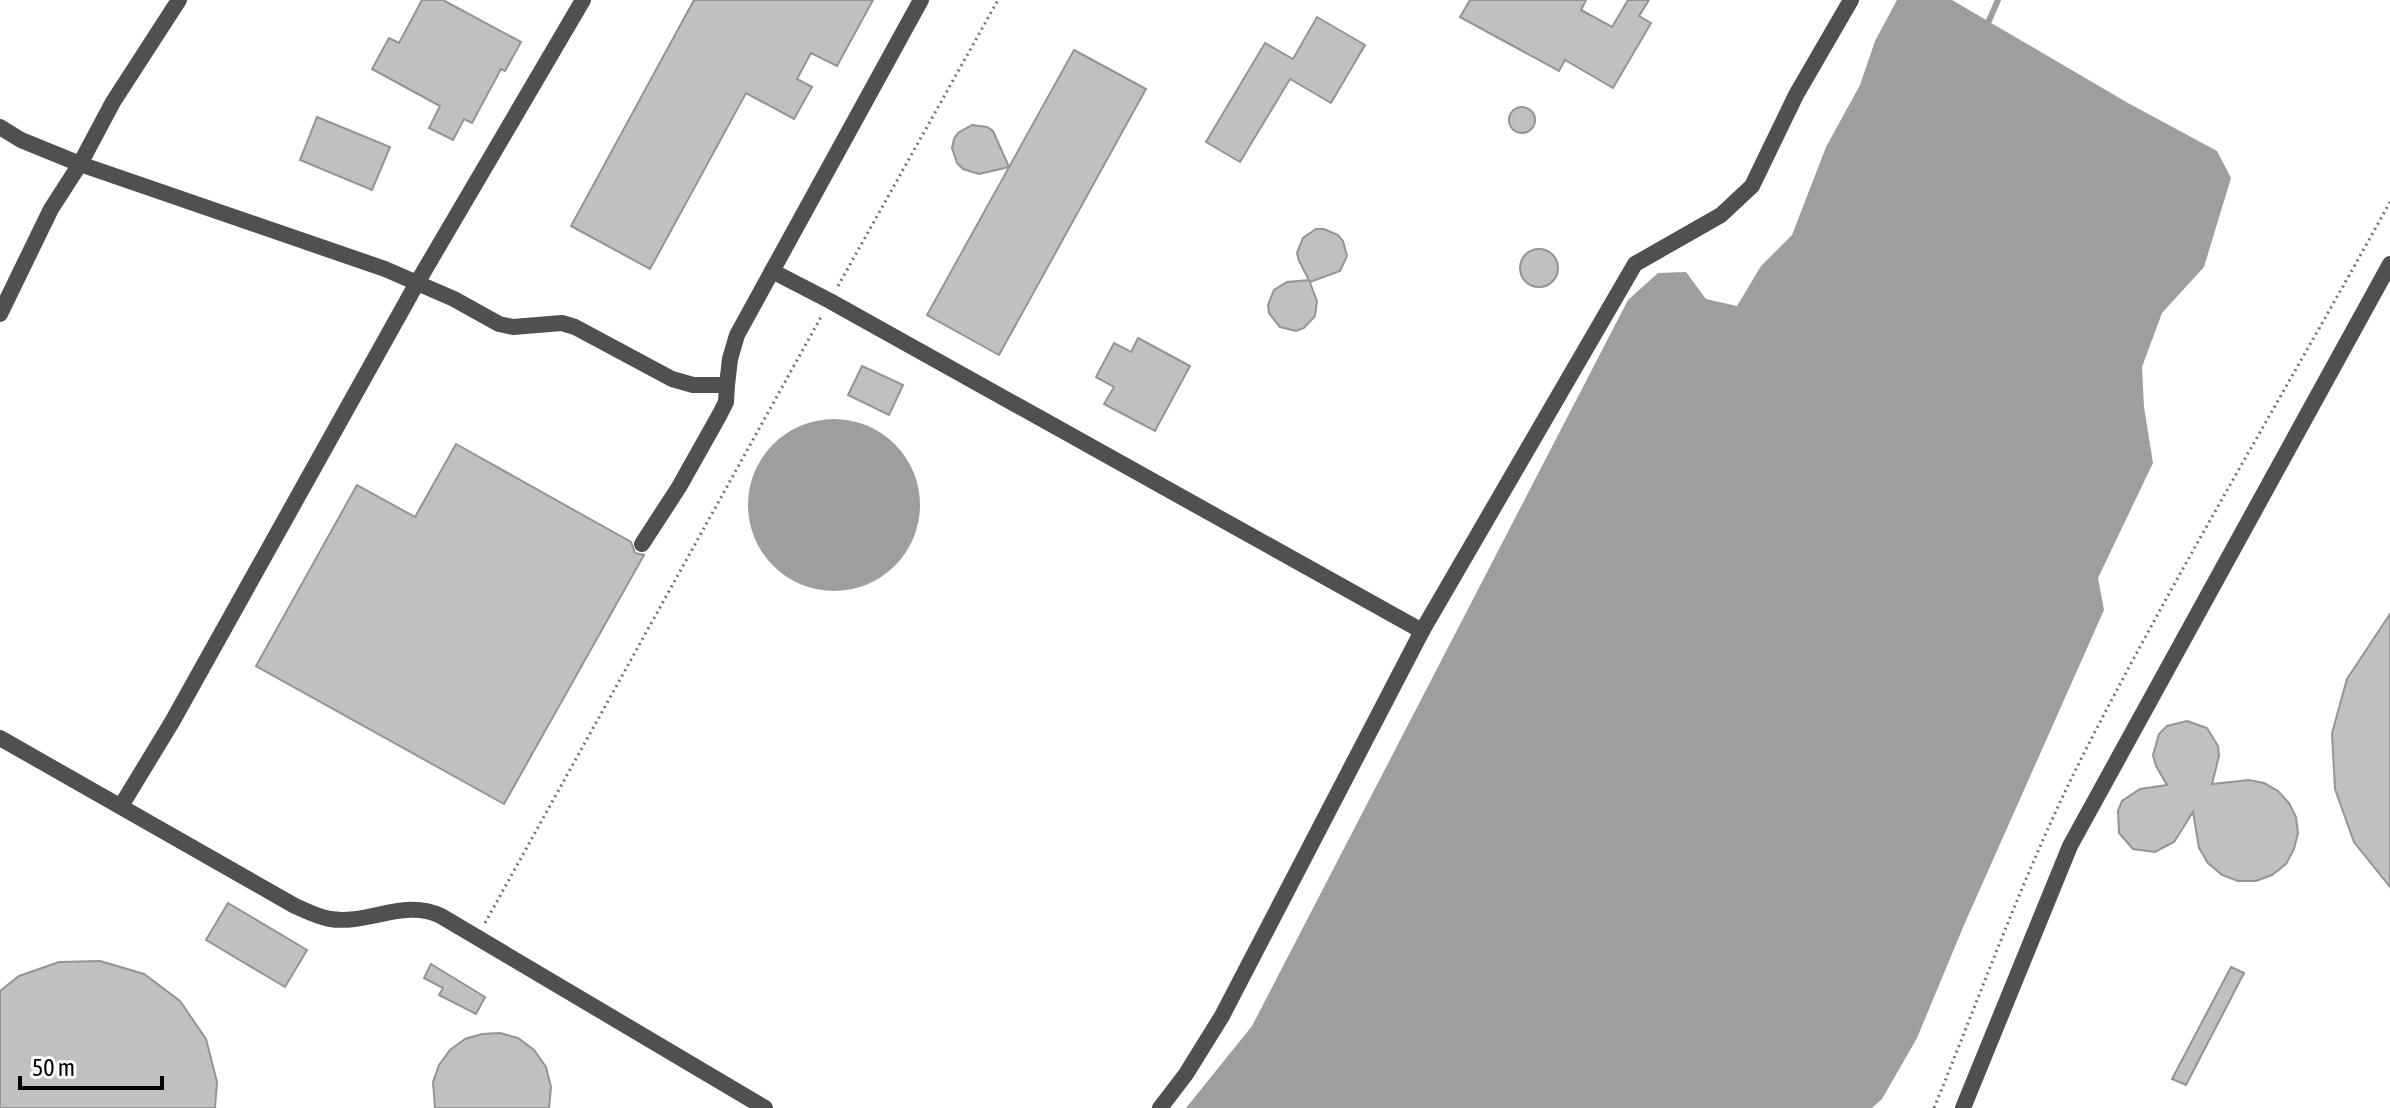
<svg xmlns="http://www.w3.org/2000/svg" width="2390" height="1108" font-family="'Asap Condensed',sans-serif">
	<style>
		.water { fill: #9e9e9e }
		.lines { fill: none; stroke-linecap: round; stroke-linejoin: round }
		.stream { stroke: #9e9e9e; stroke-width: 6 }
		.building { fill: #c0c0c0; stroke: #949494; stroke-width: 2 }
		.path { stroke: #727272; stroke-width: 3; stroke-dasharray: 2 4; stroke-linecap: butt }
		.street { stroke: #505050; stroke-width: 16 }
	</style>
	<rect width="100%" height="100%" fill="#fff"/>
	<g class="water">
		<path d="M1897,0H1952L2128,103L2217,151L2231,178L2204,267L2162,313L2142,367L2144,407L2153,463L2098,578L2104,610L1964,925L1917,1038L1882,1099L1872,1108H1186L1252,1026L1628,300L1658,273L1686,272L1706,299L1737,306L1761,266L1792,235L1826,147L1860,85L1875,41Z"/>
		<circle cx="834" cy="505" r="86"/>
	</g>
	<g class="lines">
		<path class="stream" d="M1988,23L1998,0"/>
	</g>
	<g class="building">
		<path d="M422,0H443L521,42L505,71L501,69L472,123L464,119L453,140L429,128L440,106L372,69L389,38L399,43Z"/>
		<path d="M694,0H873L837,66L811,53L797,79L812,87L794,119L746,93L650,269L571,226Z"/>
		<path d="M1470,0H1586L1581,10L1612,27L1628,0H1649L1639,16L1651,23L1613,88L1565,60L1559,71L1460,17Z"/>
		<path d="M1317,17L1365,45L1331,103L1290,79L1240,162L1206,142L1265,43L1293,59Z"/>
		<path d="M1074,50L1146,89L999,355L927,315Z"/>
		<circle cx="1522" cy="120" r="13"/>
		<path d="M317,117L390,147L372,190L300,160Z"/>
		<path d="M972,125L987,127L993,131L1009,167L979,174L963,169L957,163L952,148L954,139L958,133Z"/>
		<path d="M1316,229H1324L1338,235L1343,241L1347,256L1340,271L1310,282L1299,261L1297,253L1303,238Z"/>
		<circle cx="1539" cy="268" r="19"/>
		<path d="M1309,280L1317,301L1315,316L1304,328L1296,331L1280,327L1269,313L1268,305L1274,290L1287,282Z"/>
		<path d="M1138,338L1190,366L1155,431L1104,404L1114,387L1096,377L1114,343L1131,352Z"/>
		<path d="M862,366L903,385L889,415L848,395Z"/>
		<path d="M456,444L631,542L635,553L644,555L504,804L256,666L357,485L415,517Z"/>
		<path d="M2390,614V887L2354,842L2335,789L2332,733L2347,679Z"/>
		<path d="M2187,721L2207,728L2218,746L2219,756L2212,784L2249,780L2264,783L2278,791L2289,803L2296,817L2298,833L2294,849L2286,864L2272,875L2256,881H2238L2222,875L2208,863L2199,848L2193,812L2174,842L2155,852L2133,849L2119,833L2118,811L2122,801L2140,789L2167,785L2156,766L2153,755L2159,734L2167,726Z"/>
		<path d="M228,903L307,950L285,987L206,940Z"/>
		<path d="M100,961L144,974L180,1001L206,1039L217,1082L215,1108H0V991L19,976L59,962Z"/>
		<path d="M431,964L485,997L476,1014L439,995L443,988L424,978Z"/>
		<path d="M2231,967L2244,973L2186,1085L2172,1079Z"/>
		<path d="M500,1033L518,1038L534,1050L546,1067L551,1087L549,1108H435L433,1082L439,1065L450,1050L465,1039L482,1034Z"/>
	</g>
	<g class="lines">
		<g class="path">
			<path d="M838,286L998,0"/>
			<path d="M485,923L821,317"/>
			<path d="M1934,1108C1982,991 2025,870 2082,757C2178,569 2288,387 2390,202"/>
		</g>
		<g class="street">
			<path d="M0,127L21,140L80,164L385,269L454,299L499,324L513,327L562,323L575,327L672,379L693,385H727L730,359L737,335L921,0"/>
			<path d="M772,271L830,301L1422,631"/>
			<path d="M0,314L51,209L80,164L113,102L179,0"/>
			<path d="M642,544L679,487L720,414L726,402L727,385"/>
			<path d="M0,738L295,906C306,911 318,917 330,919C369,925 404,898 441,916L765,1108"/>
			<path d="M121,806L172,722L417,283L583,0"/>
			<path d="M1160,1108L1186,1074L1222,1016L1422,631L1635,264L1721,215L1752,186L1796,95L1851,0"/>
			<path d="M1963,1108L2070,846L2390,264"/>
		</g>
	</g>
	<path d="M20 1076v12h142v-12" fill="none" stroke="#000000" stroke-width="4"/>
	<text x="32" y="1076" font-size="24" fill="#000000" stroke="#ffffff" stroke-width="6" paint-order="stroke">50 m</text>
</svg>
